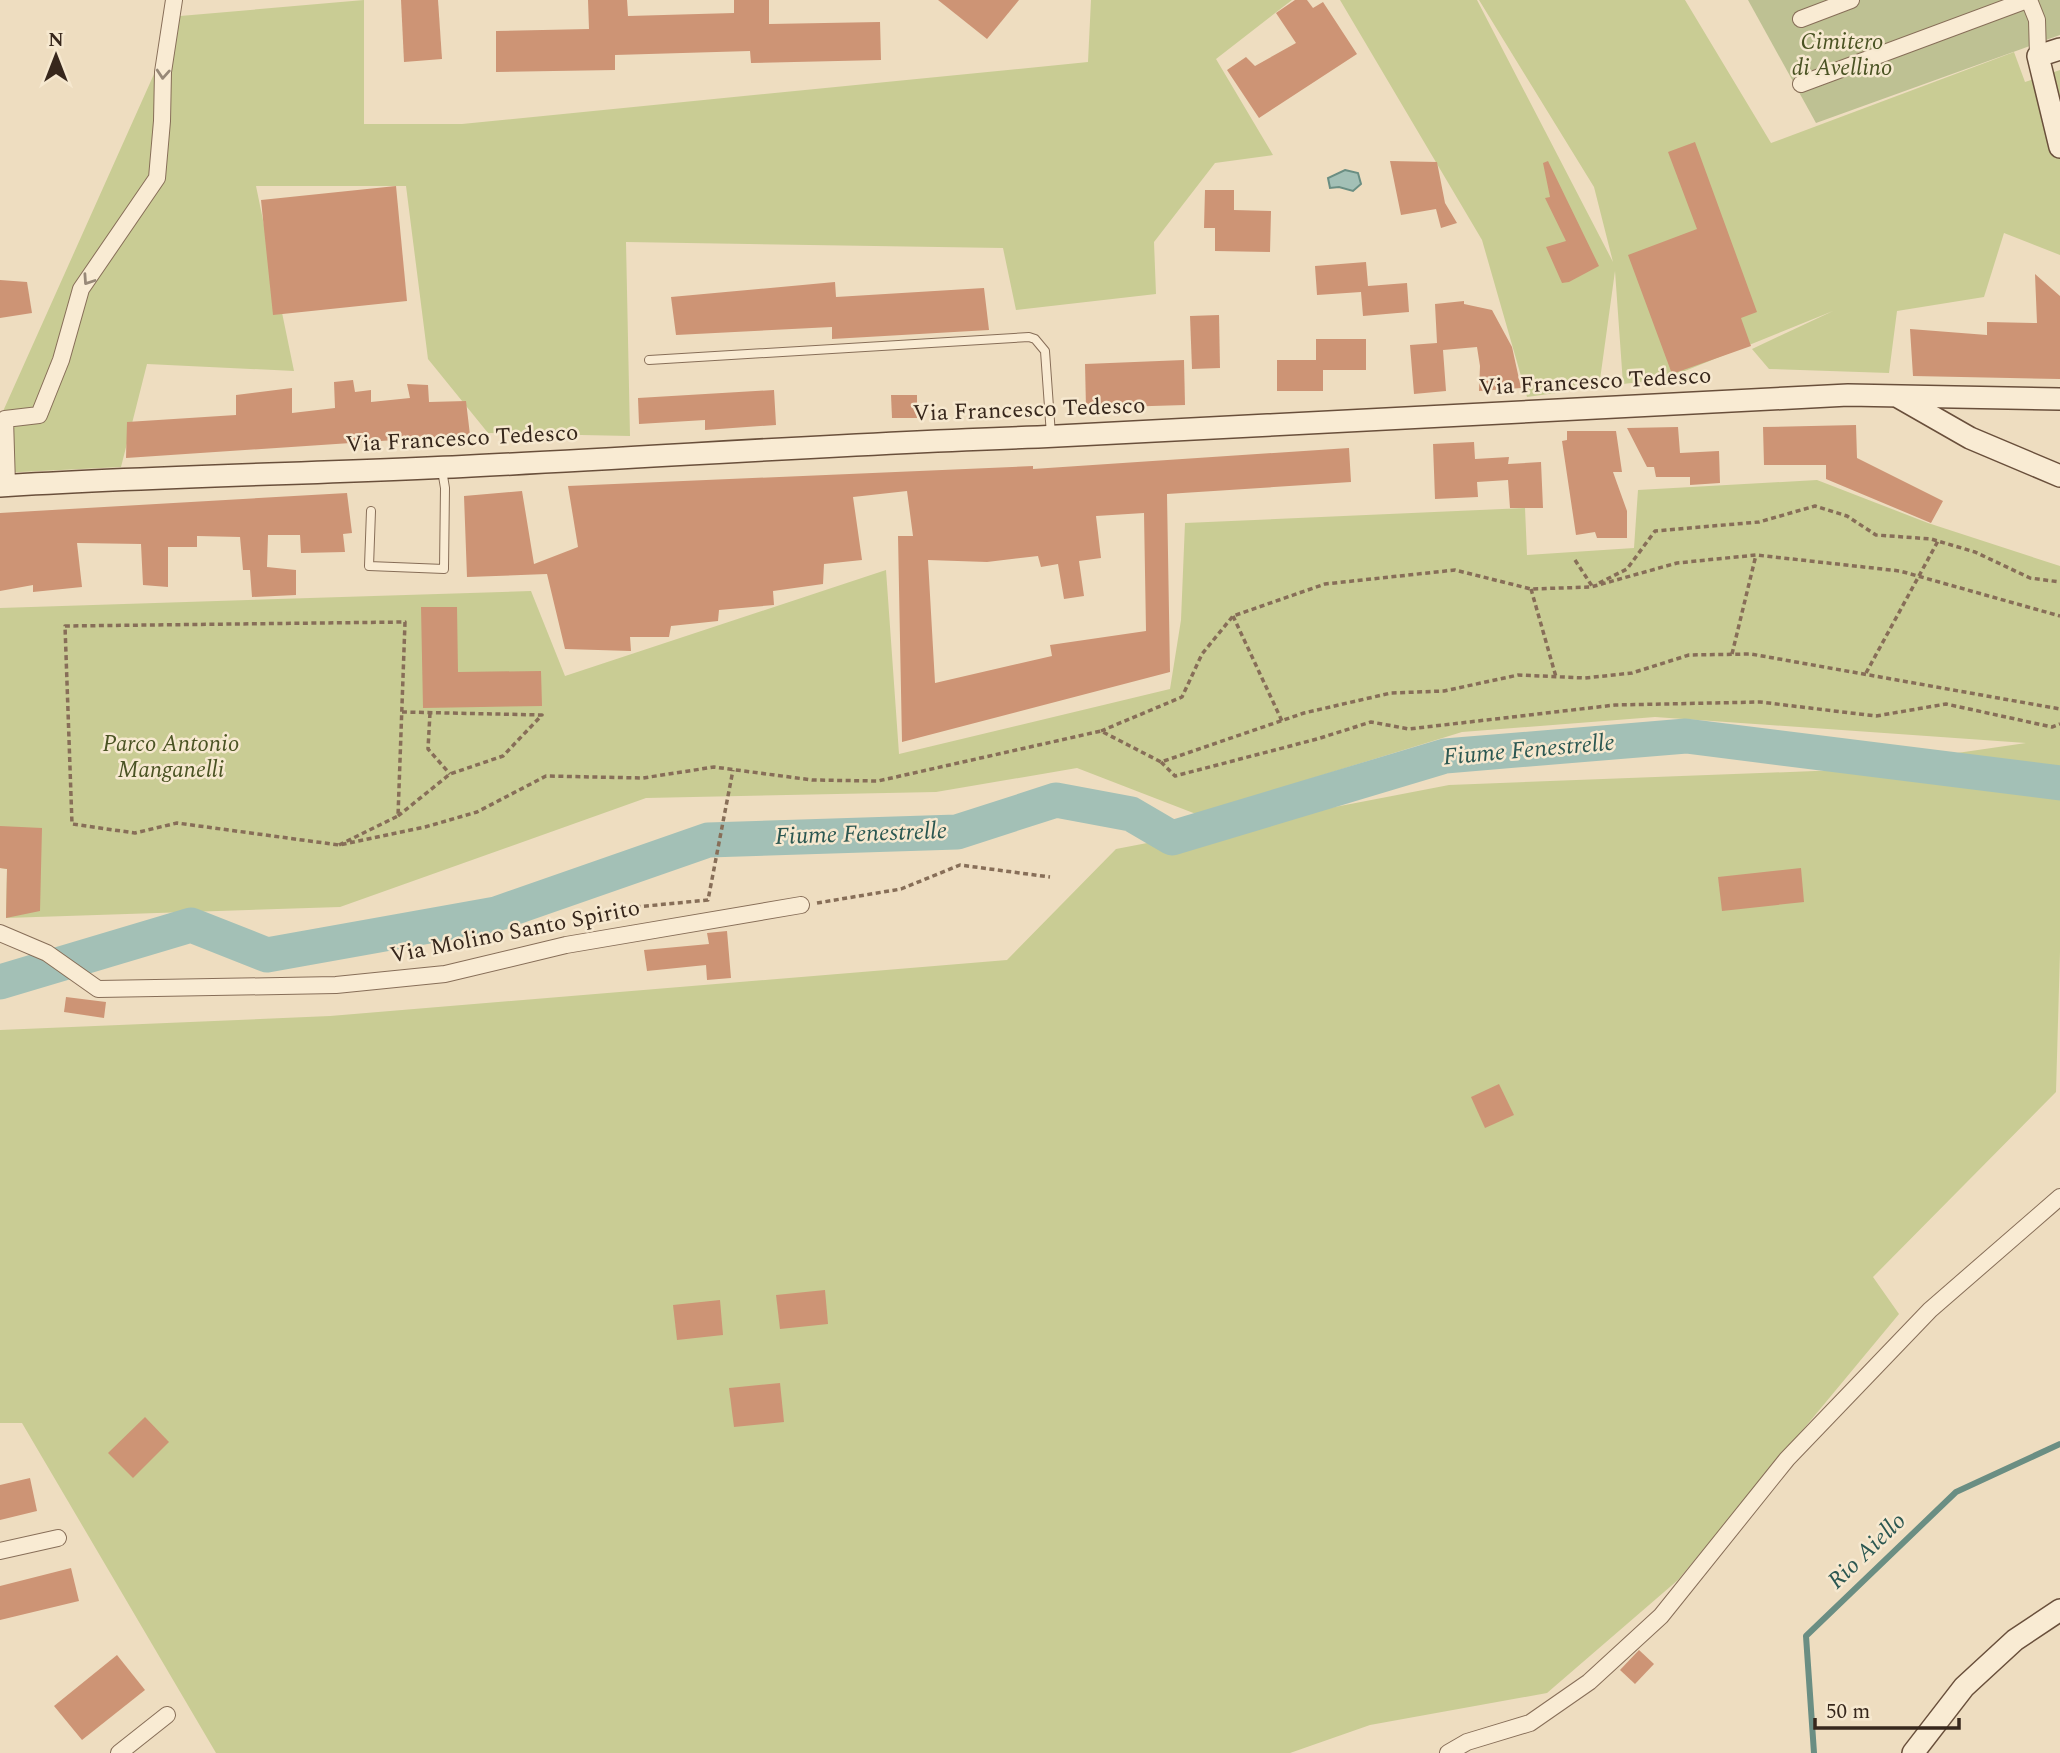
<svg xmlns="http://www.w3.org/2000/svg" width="2060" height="1753" font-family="Spectral,serif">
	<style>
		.green { fill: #c9cc94 }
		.cemetery { fill: #bec193 }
		.water { fill: #a3c0b6; stroke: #6a8e83; stroke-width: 2 }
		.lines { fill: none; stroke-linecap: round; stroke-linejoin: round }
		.stream { stroke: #6a8e83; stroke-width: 6 }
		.river { stroke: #a3c0b6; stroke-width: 35 }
		.building { fill: #cd9475; fill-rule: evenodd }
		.lane-casing { stroke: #876e58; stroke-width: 10 }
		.street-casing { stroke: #876e58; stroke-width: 18 }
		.secondary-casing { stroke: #694f3b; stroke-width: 24 }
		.path { stroke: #876e58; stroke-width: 3.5; stroke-dasharray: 5 3.5; stroke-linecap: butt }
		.lane { stroke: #f9ebd3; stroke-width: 8 }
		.street { stroke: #f9ebd3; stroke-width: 16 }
		.secondary { stroke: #f9ebd3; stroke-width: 21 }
		.oneway { stroke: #988978 }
		.labels { text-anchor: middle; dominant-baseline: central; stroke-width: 5; stroke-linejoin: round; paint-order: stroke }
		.park-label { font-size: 23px; font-style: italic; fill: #4a5323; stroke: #f6e8cf }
		.street-label { font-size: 23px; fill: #37271c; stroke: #f6e8cf }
		.water-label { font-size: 24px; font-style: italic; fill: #2b5751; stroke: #f6e8cf }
	</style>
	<rect width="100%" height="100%" fill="#eeddc0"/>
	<g class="green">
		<path d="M364,0V124H462L1088,62L1091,0H1292L1216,59L1273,155L1215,163L1154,242L1156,294L1016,310L1003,248L626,242L630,436L488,433L428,359L406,186H256L294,371L147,364L121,467L0,473V418L180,16Z"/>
		<path d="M1340,0H1477L1613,262L1594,187L1479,0H1685L1771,143L2014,52L2025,82L2060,70V255L2004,233L1984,297L1897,311L1889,373L1769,369L1752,349L1833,311L1665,379L1623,384L1615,271L1599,387L1527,397L1482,240Z"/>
		<path d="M1817,480L1928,523L2060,566V952L2056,1092L1873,1277L1899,1314L1678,1580L1547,1693L1370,1725L1290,1753H216L22,1423H0V1030L330,1016L1007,960L1116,849L1449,785L1840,770L2026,743L1655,717L1462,732L1196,814L1077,768L936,792L646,798L340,907L6,918L7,869L0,868V608L531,591L565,676L886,570L899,754L1170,689L1181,620L1185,523L1525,508L1527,555L1634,548L1638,490Z"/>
	</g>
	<path class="cemetery" d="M1748,0H2060V35L1816,123Z"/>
	<path class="water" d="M1345,170L1358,173L1361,184L1353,191L1339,187L1330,188L1328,178Z"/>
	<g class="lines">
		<path class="stream" d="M1814,1753L1806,1636L1956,1492L2060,1444"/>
		<path class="river" d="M0,982L191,925L267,955L496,914L708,840L957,832L1056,800L1131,814L1172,838L1445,756L1686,736L2060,783"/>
	</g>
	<g class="building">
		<path d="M401,0H438L442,59L404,62Z"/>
		<path d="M588,0H627L628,16L734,13V0H769V24L880,22L881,60L751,63L750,51L615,55V70L496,72V31L589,29Z"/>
		<path d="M938,0H1019L987,39Z"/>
		<path d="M1295,0H1307L1313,8L1323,2L1357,54L1259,118L1227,70L1246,57L1255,66L1296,43L1276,13Z"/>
		<path d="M1695,142L1757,312L1741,318L1751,346L1672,374L1628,255L1697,229L1668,152Z"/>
		<path d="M1390,161L1437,162L1445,203L1457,223L1441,228L1436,209L1401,215Z"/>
		<path d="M1548,161L1599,266L1569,282L1562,283L1546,247L1566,241L1545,198L1550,197L1543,163Z"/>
		<path d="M396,186L407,301L273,315L261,200Z"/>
		<path d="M1205,190H1234V210L1271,211L1270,252L1215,251V228H1204Z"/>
		<path d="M1366,262L1368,286L1407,283L1409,312L1363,316L1361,292L1317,295L1315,266Z"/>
		<path d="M2035,274L2060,296V379L1913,376L1910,329L1987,335V322L2037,323Z"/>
		<path d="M0,280L27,282L32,313L0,318Z"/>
		<path d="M835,282L836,297L984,288L989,330L832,339V327L676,335L671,297Z"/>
		<path d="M1464,301V304L1492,310L1512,347L1521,388L1479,391L1480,366L1477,347L1443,350L1446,391L1414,394L1410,345L1437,343L1435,304Z"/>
		<path d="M1219,315L1220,368L1192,369L1190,316Z"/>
		<path d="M1316,339H1366V370H1323V391H1277V360H1316Z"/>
		<path d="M1184,360L1185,405L1086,408L1085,364Z"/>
		<path d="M353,380L355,392L371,390V402L410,398L407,384L428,385L429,402L466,401L470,435L126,458L127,422L236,415V395L292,388V413L335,408L334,382Z"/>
		<path d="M774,390L776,425L705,430V420L639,424L638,398Z"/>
		<path d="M891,395H917V418H892Z"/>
		<path d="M1856,425L1857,458L1943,501L1931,523L1826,479V465H1764L1763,427Z"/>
		<path d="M1678,427L1680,453L1719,451L1720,483L1690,485V477H1656L1654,467H1647L1627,428Z"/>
		<path d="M1567,431H1616L1622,472H1613L1627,511V538H1597L1595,532L1576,535L1562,441L1567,440Z"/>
		<path d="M1474,442L1475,459L1509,457L1508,464L1541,462L1543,508H1510L1508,480L1477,482L1478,497L1435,499L1433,444Z"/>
		<path d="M1349,448L1351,482L1167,494L1170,672L902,742L898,536H913L907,491L853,497L862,560L824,564L823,584L773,591L774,605L719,610L718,621L671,626L669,637H630L631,651L565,649L547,574L467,577L464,496L522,491L534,564L578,547L568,486L1033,466V469ZM1144,513L1146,631L1050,645L1052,656L935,683L928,560L987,562L1038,556L1041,567L1058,564L1064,599L1084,596L1079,561L1101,558L1096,516Z"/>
		<path d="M347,493L352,533L343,534L345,552L301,553L300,535H268L267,567L296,570V595L252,597L250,570H243L240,537L197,536V547H168V587L143,585L141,544L77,543L82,587L33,592V585L0,591V513Z"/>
		<path d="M421,607H457L458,672L541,671L542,706L423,708Z"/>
		<path d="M0,826L42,828L40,911L6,918L7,869L0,868Z"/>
		<path d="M1801,868L1804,902L1722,911L1718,877Z"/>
		<path d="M727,931L731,978L707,980L706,965L647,971L644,950L709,944L707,933Z"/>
		<path d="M66,997L106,1002L104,1018L64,1012Z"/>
		<path d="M1499,1084L1514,1115L1485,1128L1471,1097Z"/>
		<path d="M825,1290L828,1324L780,1329L776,1295Z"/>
		<path d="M720,1300L723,1335L677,1340L673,1305Z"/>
		<path d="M780,1383L784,1422L734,1427L729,1388Z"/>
		<path d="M145,1417L169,1442L133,1478L108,1453Z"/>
		<path d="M30,1478L37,1511L0,1520V1485Z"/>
		<path d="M71,1568L79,1601L0,1620V1586Z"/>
		<path d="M1639,1650L1654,1664L1635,1684L1620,1670Z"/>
		<path d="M117,1655L145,1690L82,1740L54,1706Z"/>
	</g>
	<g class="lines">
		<defs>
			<g id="lane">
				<path d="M649,360L1029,337L1035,339L1045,351L1051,435"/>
				<path d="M371,511L369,566L444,569L445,488L442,470"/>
			</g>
			<g id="street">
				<path d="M2029,0L2037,20L2038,56"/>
				<path d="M1801,19L1851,0"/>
				<path d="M1801,84L2027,0"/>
				<path d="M7,485L5,419L39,415L61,360L81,289L157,178L162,121L163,72L174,0"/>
				<path d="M0,933L47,953L98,989L336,985L445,974L566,945L801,905"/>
				<path d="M0,1551L58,1538"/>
				<path d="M119,1753L167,1715"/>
				<path d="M1448,1753L1467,1742L1530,1723L1589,1682L1661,1616L1787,1459L1930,1310L2060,1197"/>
			</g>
			<g id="secondary">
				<path d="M2060,49L2038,56L2060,147"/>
				<path d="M1900,398L1970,438L2060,476"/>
				<path d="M0,486C157,476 314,474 471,466C660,457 849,443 1038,437L1848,395L2060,399"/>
				<path d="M1913,1753L1964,1687L2015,1640L2060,1610"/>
			</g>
		</defs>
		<use href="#lane" class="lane-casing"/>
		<use href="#street" class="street-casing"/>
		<use href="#secondary" class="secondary-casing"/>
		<g class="path">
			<path d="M1575,560L1592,586"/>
			<path d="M1599,583L1627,569L1655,531L1759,522L1815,506L1847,516L1876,535L1931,539L1975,552L2030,578L2060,582"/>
			<path d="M1531,589L1556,677"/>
			<path d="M1233,616L1282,721"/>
			<path d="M1732,654L1756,555"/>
			<path d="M1866,673L1938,541"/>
			<path d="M430,713L428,749L450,774"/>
			<path d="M1101,731L1182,697L1202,654L1233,616L1325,584L1455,570L1531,589L1591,587L1677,563L1756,555L1900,571L2060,616"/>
			<path d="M1161,762L1175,776L1317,739L1371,722L1409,729L1615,705L1760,702L1876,716L1946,704L2052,727L2060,724"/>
			<path d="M398,816L450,774L503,756L542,715L402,712"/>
			<path d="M339,845L398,816L405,622L65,626L72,824L135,833L177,823L339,845L425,827L477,812L546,776L643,778L714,767L812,780L878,781L1101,731L1161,762L1304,713L1391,693L1444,691L1518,675L1585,678L1632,673L1689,655L1751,654L2060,709"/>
			<path d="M817,903L901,889L960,865L1050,877"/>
			<path d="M588,923L615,909L708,900L733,770"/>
		</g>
		<use href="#lane" class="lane"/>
		<use href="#street" class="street"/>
		<use href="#secondary" class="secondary"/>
	</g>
	<defs><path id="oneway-chevron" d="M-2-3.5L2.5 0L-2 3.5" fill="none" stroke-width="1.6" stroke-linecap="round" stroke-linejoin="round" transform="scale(1.75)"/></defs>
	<g class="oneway">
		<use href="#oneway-chevron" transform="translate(163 74) rotate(94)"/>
		<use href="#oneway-chevron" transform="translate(88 280) rotate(124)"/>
	</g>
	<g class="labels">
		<g class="park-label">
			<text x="1842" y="42">Cimitero<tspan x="1842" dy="26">di Avellino</tspan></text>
			<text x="171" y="744">Parco Antonio<tspan x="171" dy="26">Manganelli</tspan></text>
		</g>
		<g class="street-label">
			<text transform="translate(1595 382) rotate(-3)">Via Francesco Tedesco</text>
			<text transform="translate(1029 410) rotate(-2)">Via Francesco Tedesco</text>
			<text transform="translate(462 439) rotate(-3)">Via Francesco Tedesco</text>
			<text transform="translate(515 932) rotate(-11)">Via Molino Santo Spirito</text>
		</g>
		<g class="water-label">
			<text transform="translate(1529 750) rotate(-5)">Fiume Fenestrelle</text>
			<text transform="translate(861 834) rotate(-2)">Fiume Fenestrelle</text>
			<text transform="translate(1867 1551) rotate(-44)">Rio Aiello</text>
		</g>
	</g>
	<g transform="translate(56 56)" stroke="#f6e8cf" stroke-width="5" paint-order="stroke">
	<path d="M0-5L12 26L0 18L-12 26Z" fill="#37271c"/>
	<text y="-10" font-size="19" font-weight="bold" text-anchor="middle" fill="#37271c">N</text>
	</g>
	<path d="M1815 1718v10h144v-10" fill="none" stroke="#37271c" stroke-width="3.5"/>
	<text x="1826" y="1718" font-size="21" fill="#37271c" stroke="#f6e8cf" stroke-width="5" paint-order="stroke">50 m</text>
</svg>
